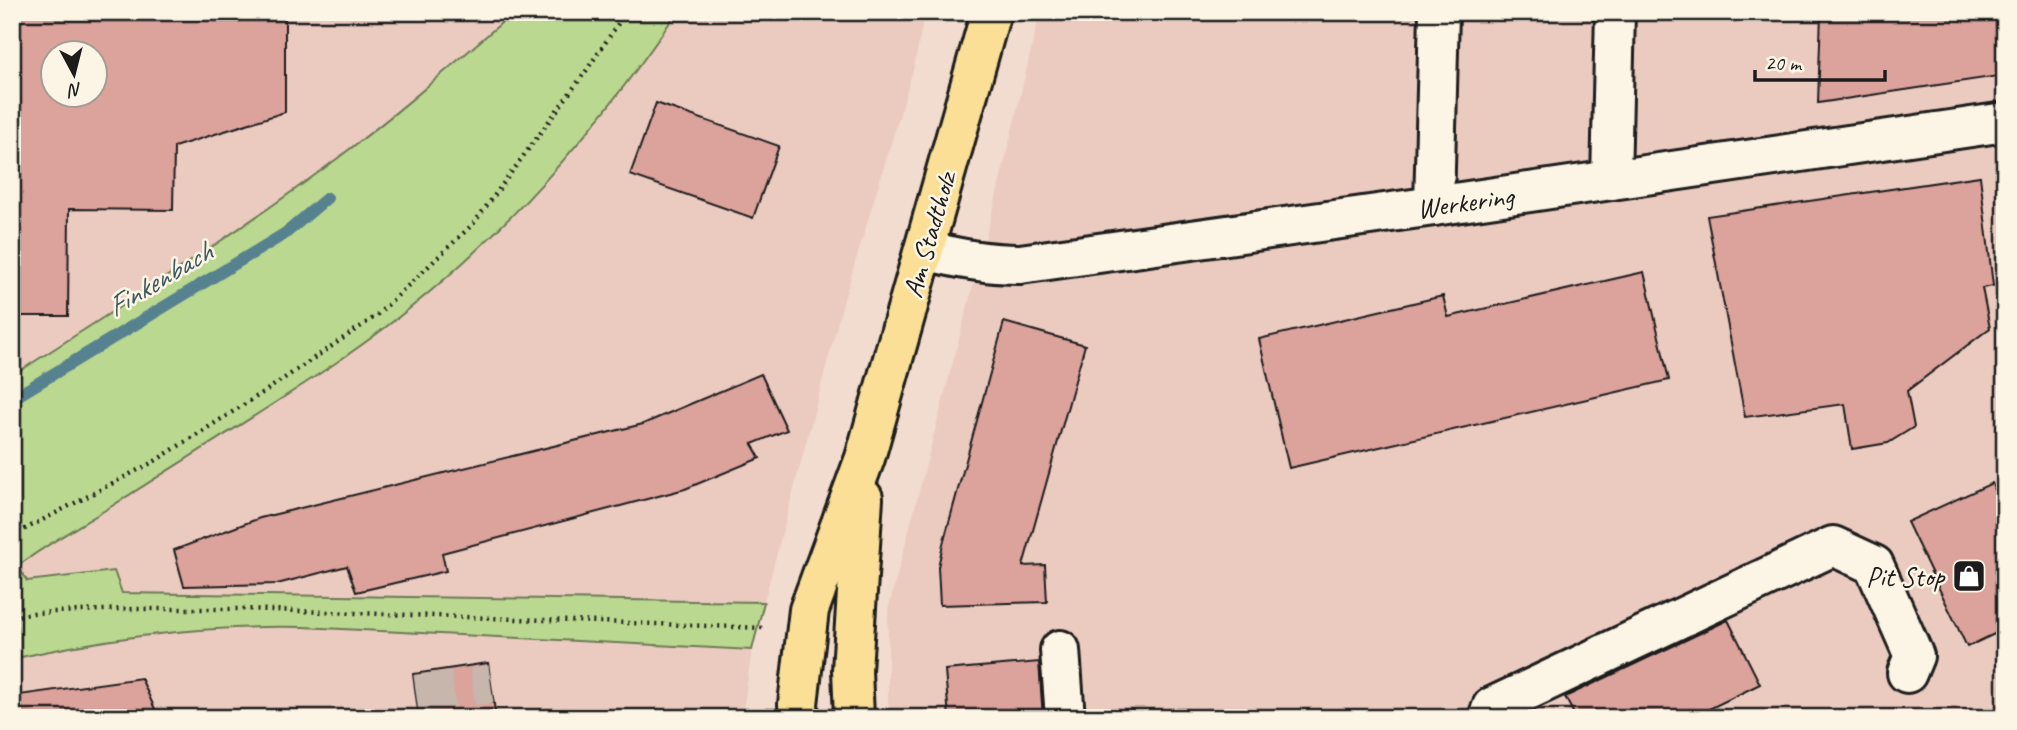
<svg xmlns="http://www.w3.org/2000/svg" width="2017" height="730" font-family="Caveat,sans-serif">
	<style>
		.built { fill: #ebcbc0; fill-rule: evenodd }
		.green { fill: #bbd890; stroke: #6c7a56; stroke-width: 2 }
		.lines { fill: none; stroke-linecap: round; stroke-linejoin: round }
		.stream { stroke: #578290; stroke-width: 12 }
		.building { fill: #dca29c; stroke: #1c1c1c; stroke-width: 2; fill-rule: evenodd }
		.minor-tunnel { stroke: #c7b6ab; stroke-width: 38; stroke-dasharray: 38 19; stroke-linecap: butt }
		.minor-casing { stroke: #1c1c1c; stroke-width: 44 }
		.major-casing { stroke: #1c1c1c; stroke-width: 44 }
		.path { stroke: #1c1c1c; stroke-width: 4.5; stroke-dasharray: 2 5; stroke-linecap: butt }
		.minor { stroke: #fcf5e5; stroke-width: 38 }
		.major { stroke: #fbdf96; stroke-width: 38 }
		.labels { text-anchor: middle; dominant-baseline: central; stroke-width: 5; stroke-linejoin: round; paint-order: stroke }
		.street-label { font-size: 28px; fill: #1c1c1c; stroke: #fcf5e5 }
		.poi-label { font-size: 28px; fill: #1c1c1c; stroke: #fcf5e5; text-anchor: end }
		.water-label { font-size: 30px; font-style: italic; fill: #3e5860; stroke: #fcf5e5 }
	</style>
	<rect width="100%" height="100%" fill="#f2dccf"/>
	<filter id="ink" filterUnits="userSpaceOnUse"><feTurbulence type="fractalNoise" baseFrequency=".0143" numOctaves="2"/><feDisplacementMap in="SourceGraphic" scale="14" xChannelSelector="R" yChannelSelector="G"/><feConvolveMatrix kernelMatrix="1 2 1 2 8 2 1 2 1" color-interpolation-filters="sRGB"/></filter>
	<g filter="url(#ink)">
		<g class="built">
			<path d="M12,12H514L449,68L339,157L233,233L12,376ZM52,52H94V94H52Z"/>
			<path d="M677,12H925L914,67L843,303L764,602L122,593L114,571L27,581L18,565L341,359L436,286L481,246L565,159L605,112Z"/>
			<path d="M1040,12H2005V713L1995,718H892L888,702V610L998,190Z"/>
			<path d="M240,626L303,627L752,650L742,718H12V659L70,646L126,637Z"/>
		</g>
		<path class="green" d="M514,12H677C587,146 474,269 340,360C265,411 188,457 112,506C81,525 47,544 18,566L27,581L114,571L122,593L764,602L752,650L303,627C204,625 108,637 12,659V376C122,305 234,236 338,158C399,112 456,62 514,12Z"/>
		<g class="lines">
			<path class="stream" d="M12,399L286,233L327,198"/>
		</g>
		<g class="building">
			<path d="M12,12H285V112L174,147L173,210L69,209L68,316H12ZM52,52H94V94H52Z"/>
			<path d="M1821,12H2005V75L1818,103Z"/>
			<path d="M656,103L779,146L753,218L630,175Z"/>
			<path d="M1980,176L1993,286L1982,288L1990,328L1907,391L1914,427L1888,443L1852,449L1845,404L1745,417L1707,216Z"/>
			<path d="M1644,272L1669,380L1289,468L1259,339L1443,296L1448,317Z"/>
			<path d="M1004,322L1085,345L1023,566L1045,565L1047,602L940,605L938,567L943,544Z"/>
			<path d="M761,374L787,430L752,444L760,458L685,489L442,553L446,571L356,592L347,566L277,584L184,586L174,550L260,518L643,424Z"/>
			<path d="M1992,483L2005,511V629L1967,647L1907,522Z"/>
			<path d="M1728,620L1760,684L1691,718H1576L1565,697Z"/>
			<path d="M1039,662L1043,718H949L945,670Z"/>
			<path d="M488,663L496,718H419L413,674Z"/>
			<path d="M141,678L159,718H12V696Z"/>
		</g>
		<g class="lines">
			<path class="minor-tunnel" d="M416,694L491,684"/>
			<defs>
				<g id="minor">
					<path d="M1611,180L1615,12"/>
					<path d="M1434,206L1439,12"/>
					<path d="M926,250C958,259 987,264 1020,264L1434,206L2005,122"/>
					<path d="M1060,650L1065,718"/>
					<path d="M1488,718L1492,707L1833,546L1874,565L1914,656L1907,673"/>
				</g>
				<g id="major">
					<path d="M799,718L798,704L809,610L865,458L991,12"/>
					<path d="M854,718L852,670L863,498"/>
				</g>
			</defs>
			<use href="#minor" class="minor-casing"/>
			<use href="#major" class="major-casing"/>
			<g class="path">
				<path d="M12,536L155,461L267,390L376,316L474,223L586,71L626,12"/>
				<path d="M12,617L33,613L125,609H245L764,628"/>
			</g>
			<use href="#minor" class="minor"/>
			<use href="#major" class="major"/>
		</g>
	</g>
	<defs>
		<symbol id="shop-square" viewBox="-11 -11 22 22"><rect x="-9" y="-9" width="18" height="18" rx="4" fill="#1c1c1c" stroke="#fcf5e5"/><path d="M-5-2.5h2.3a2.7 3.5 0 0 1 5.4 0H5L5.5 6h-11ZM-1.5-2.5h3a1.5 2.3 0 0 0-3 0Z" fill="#fff"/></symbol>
	</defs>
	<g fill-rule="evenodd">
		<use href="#shop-square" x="1950" y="557" width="38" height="38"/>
	</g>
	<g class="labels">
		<g class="street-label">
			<text transform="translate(1465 202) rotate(-8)">Werkering</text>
			<text transform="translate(929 235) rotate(-74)">Am Stadtholz</text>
		</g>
		<g class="poi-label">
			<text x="1944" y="576">Pit Stop</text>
		</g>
		<g class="water-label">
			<text transform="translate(159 279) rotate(-31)">Finkenbach</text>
		</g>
	</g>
	<rect width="2017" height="730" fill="none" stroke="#fcf5e5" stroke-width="42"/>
	<rect x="21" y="21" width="1975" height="688" fill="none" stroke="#1c1c1c" stroke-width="2.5" filter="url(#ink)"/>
	<g transform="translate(74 74) rotate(173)"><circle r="33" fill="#fcf5e5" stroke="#a29e95" stroke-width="2"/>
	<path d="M0-5L12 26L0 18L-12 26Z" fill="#1c1c1c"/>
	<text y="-10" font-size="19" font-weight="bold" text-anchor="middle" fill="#1c1c1c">N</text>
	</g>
	<path d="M1755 70v10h130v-10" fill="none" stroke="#1c1c1c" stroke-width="3.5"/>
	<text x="1765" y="70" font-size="21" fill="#1c1c1c" stroke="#fcf5e5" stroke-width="5" paint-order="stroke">20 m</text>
</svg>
